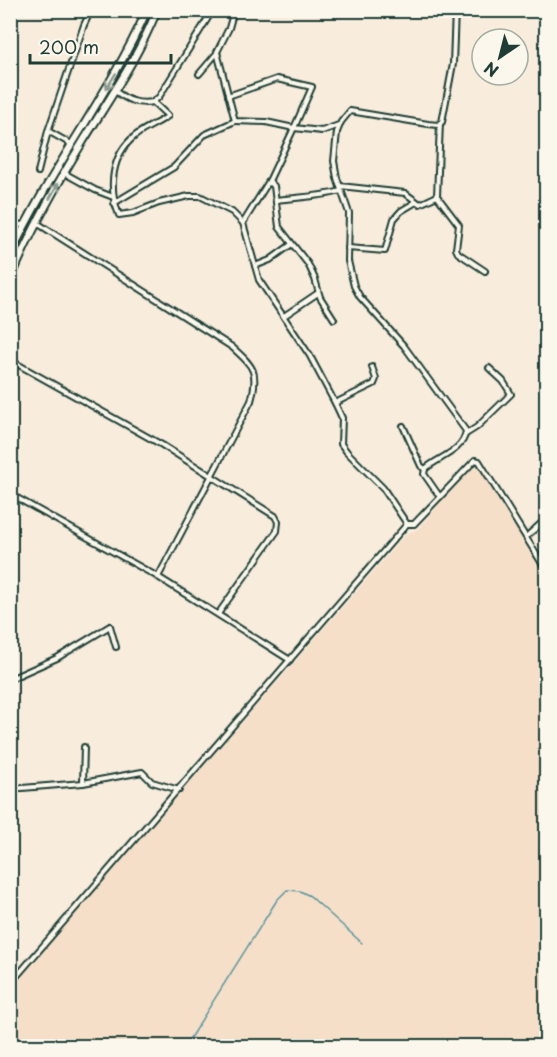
<svg xmlns="http://www.w3.org/2000/svg" width="557" height="1057" font-family="'Playpen Sans',sans-serif">
	<style>
		.built { fill: #f5dfc9 }
		.lines { fill: none; stroke-linecap: round; stroke-linejoin: round }
		.stream { stroke: #5b959d; stroke-width: 1.5 }
		.street-casing { stroke: #1f3d34; stroke-width: 8 }
		.primary-casing { stroke: #1f3d34; stroke-width: 10 }
		.street { stroke: #fbf7ec; stroke-width: 4 }
		.primary { stroke: #fbf7ec; stroke-width: 6 }
		.oneway { stroke: #8d9a90 }
	</style>
	<rect width="100%" height="100%" fill="#f8ecdc"/>
	<filter id="ink" filterUnits="userSpaceOnUse"><feTurbulence type="fractalNoise" baseFrequency=".0167" numOctaves="2"/><feDisplacementMap in="SourceGraphic" scale="12" xChannelSelector="R" yChannelSelector="G"/><feConvolveMatrix kernelMatrix="1 2 1 2 8 2 1 2 1" color-interpolation-filters="sRGB"/></filter>
	<g filter="url(#ink)">
		<path class="built" d="M479,464L546,576V1046H11V988L406,534L417,530L473,465Z"/>
		<g class="lines">
			<path class="stream" d="M185,1046L277,900L287,890L300,891L310,896L362,943"/>
			<defs>
				<g id="street">
					<path d="M234,10L229,28L217,52L235,121L266,122L294,128L269,181L243,223"/>
					<path d="M414,13V10"/>
					<path d="M199,74L217,53"/>
					<path d="M115,91C127,100 138,105 153,102L159,97L208,18"/>
					<path d="M228,96L277,79L312,87L294,128L322,131L339,125"/>
					<path d="M153,102L168,116C157,124 144,128 135,136C111,155 108,188 119,215L133,213L159,203L189,196H200L232,212L243,223L259,280L310,356L335,403L342,418L341,444L347,452L383,488L407,524H414L475,460L479,461L546,570"/>
					<path d="M440,123L437,196L459,225L456,249L458,253L485,271"/>
					<path d="M71,144L48,131L84,25L91,10"/>
					<path d="M38,172L48,131"/>
					<path d="M64,173L95,190L113,197"/>
					<path d="M269,181L274,186L279,227L308,264L315,279L320,297L334,319"/>
					<path d="M340,186L405,193L420,204L437,196"/>
					<path d="M276,200C298,197 320,197 341,191"/>
					<path d="M114,203L174,167L204,135L235,121"/>
					<path d="M37,223L232,347C254,367 259,372 251,401L158,577"/>
					<path d="M10,224L25,225"/>
					<path d="M348,248L385,251L394,219L401,211L416,202"/>
					<path d="M255,266L270,260L292,244"/>
					<path d="M284,316L318,293"/>
					<path d="M10,360L162,445L275,516L278,522L277,531L218,614"/>
					<path d="M335,403L374,384L376,379L372,367"/>
					<path d="M403,426L421,466L425,469"/>
					<path d="M466,434L477,427L511,394L503,381L489,368"/>
					<path d="M10,494L158,577L290,660"/>
					<path d="M440,497L424,474L425,469C438,457 463,452 466,431L404,346L360,297L354,286L348,261L349,213L337,178L334,161L337,132L341,122L350,111L428,124L438,125L442,122L453,64L455,10"/>
					<path d="M527,536L546,519"/>
					<path d="M10,679L57,658L110,626L116,647"/>
					<path d="M83,783L84,747"/>
					<path d="M10,789L83,783L142,772L152,782L179,790"/>
					<path d="M10,984L407,524"/>
				</g>
				<g id="primary">
					<path d="M10,256C49,170 109,96 147,10"/>
					<path d="M10,281C30,232 55,187 82,143C109,99 138,58 157,10"/>
				</g>
			</defs>
			<use href="#street" class="street-casing"/>
			<use href="#primary" class="primary-casing"/>
			<use href="#street" class="street"/>
			<use href="#primary" class="primary"/>
		</g>
		<defs><path id="oneway-shaft" d="M-6 0H5M1.5-3L5.5 0L1.5 3" fill="none" stroke-width="1.6" stroke-linecap="round" stroke-linejoin="round" transform="scale(1.5)"/></defs>
		<g class="oneway">
			<use href="#oneway-shaft" transform="translate(111 81) rotate(122)"/>
			<use href="#oneway-shaft" transform="translate(54 191) rotate(-60)"/>
		</g>
	</g>
	<rect width="557" height="1057" fill="none" stroke="#fbf7ec" stroke-width="36"/>
	<rect x="18" y="18" width="521" height="1021" fill="none" stroke="#1f3d34" stroke-width="2" filter="url(#ink)"/>
	<g transform="translate(500 57) rotate(215)"><circle r="28" fill="#fbf7ec" stroke="#a3ada2" stroke-width="1.5"/>
	<path d="M0-4.5L10 22L0 15L-10 22Z" fill="#1f3d34"/>
	<text y="-9" font-size="16" font-weight="bold" text-anchor="middle" fill="#1f3d34">N</text>
	</g>
	<path d="M30 54v9h141v-9" fill="none" stroke="#1f3d34" stroke-width="3"/>
	<text x="39" y="54" font-size="18" fill="#1f3d34" stroke="#fbf7ec" stroke-width="4.5" paint-order="stroke">200 m</text>
</svg>
